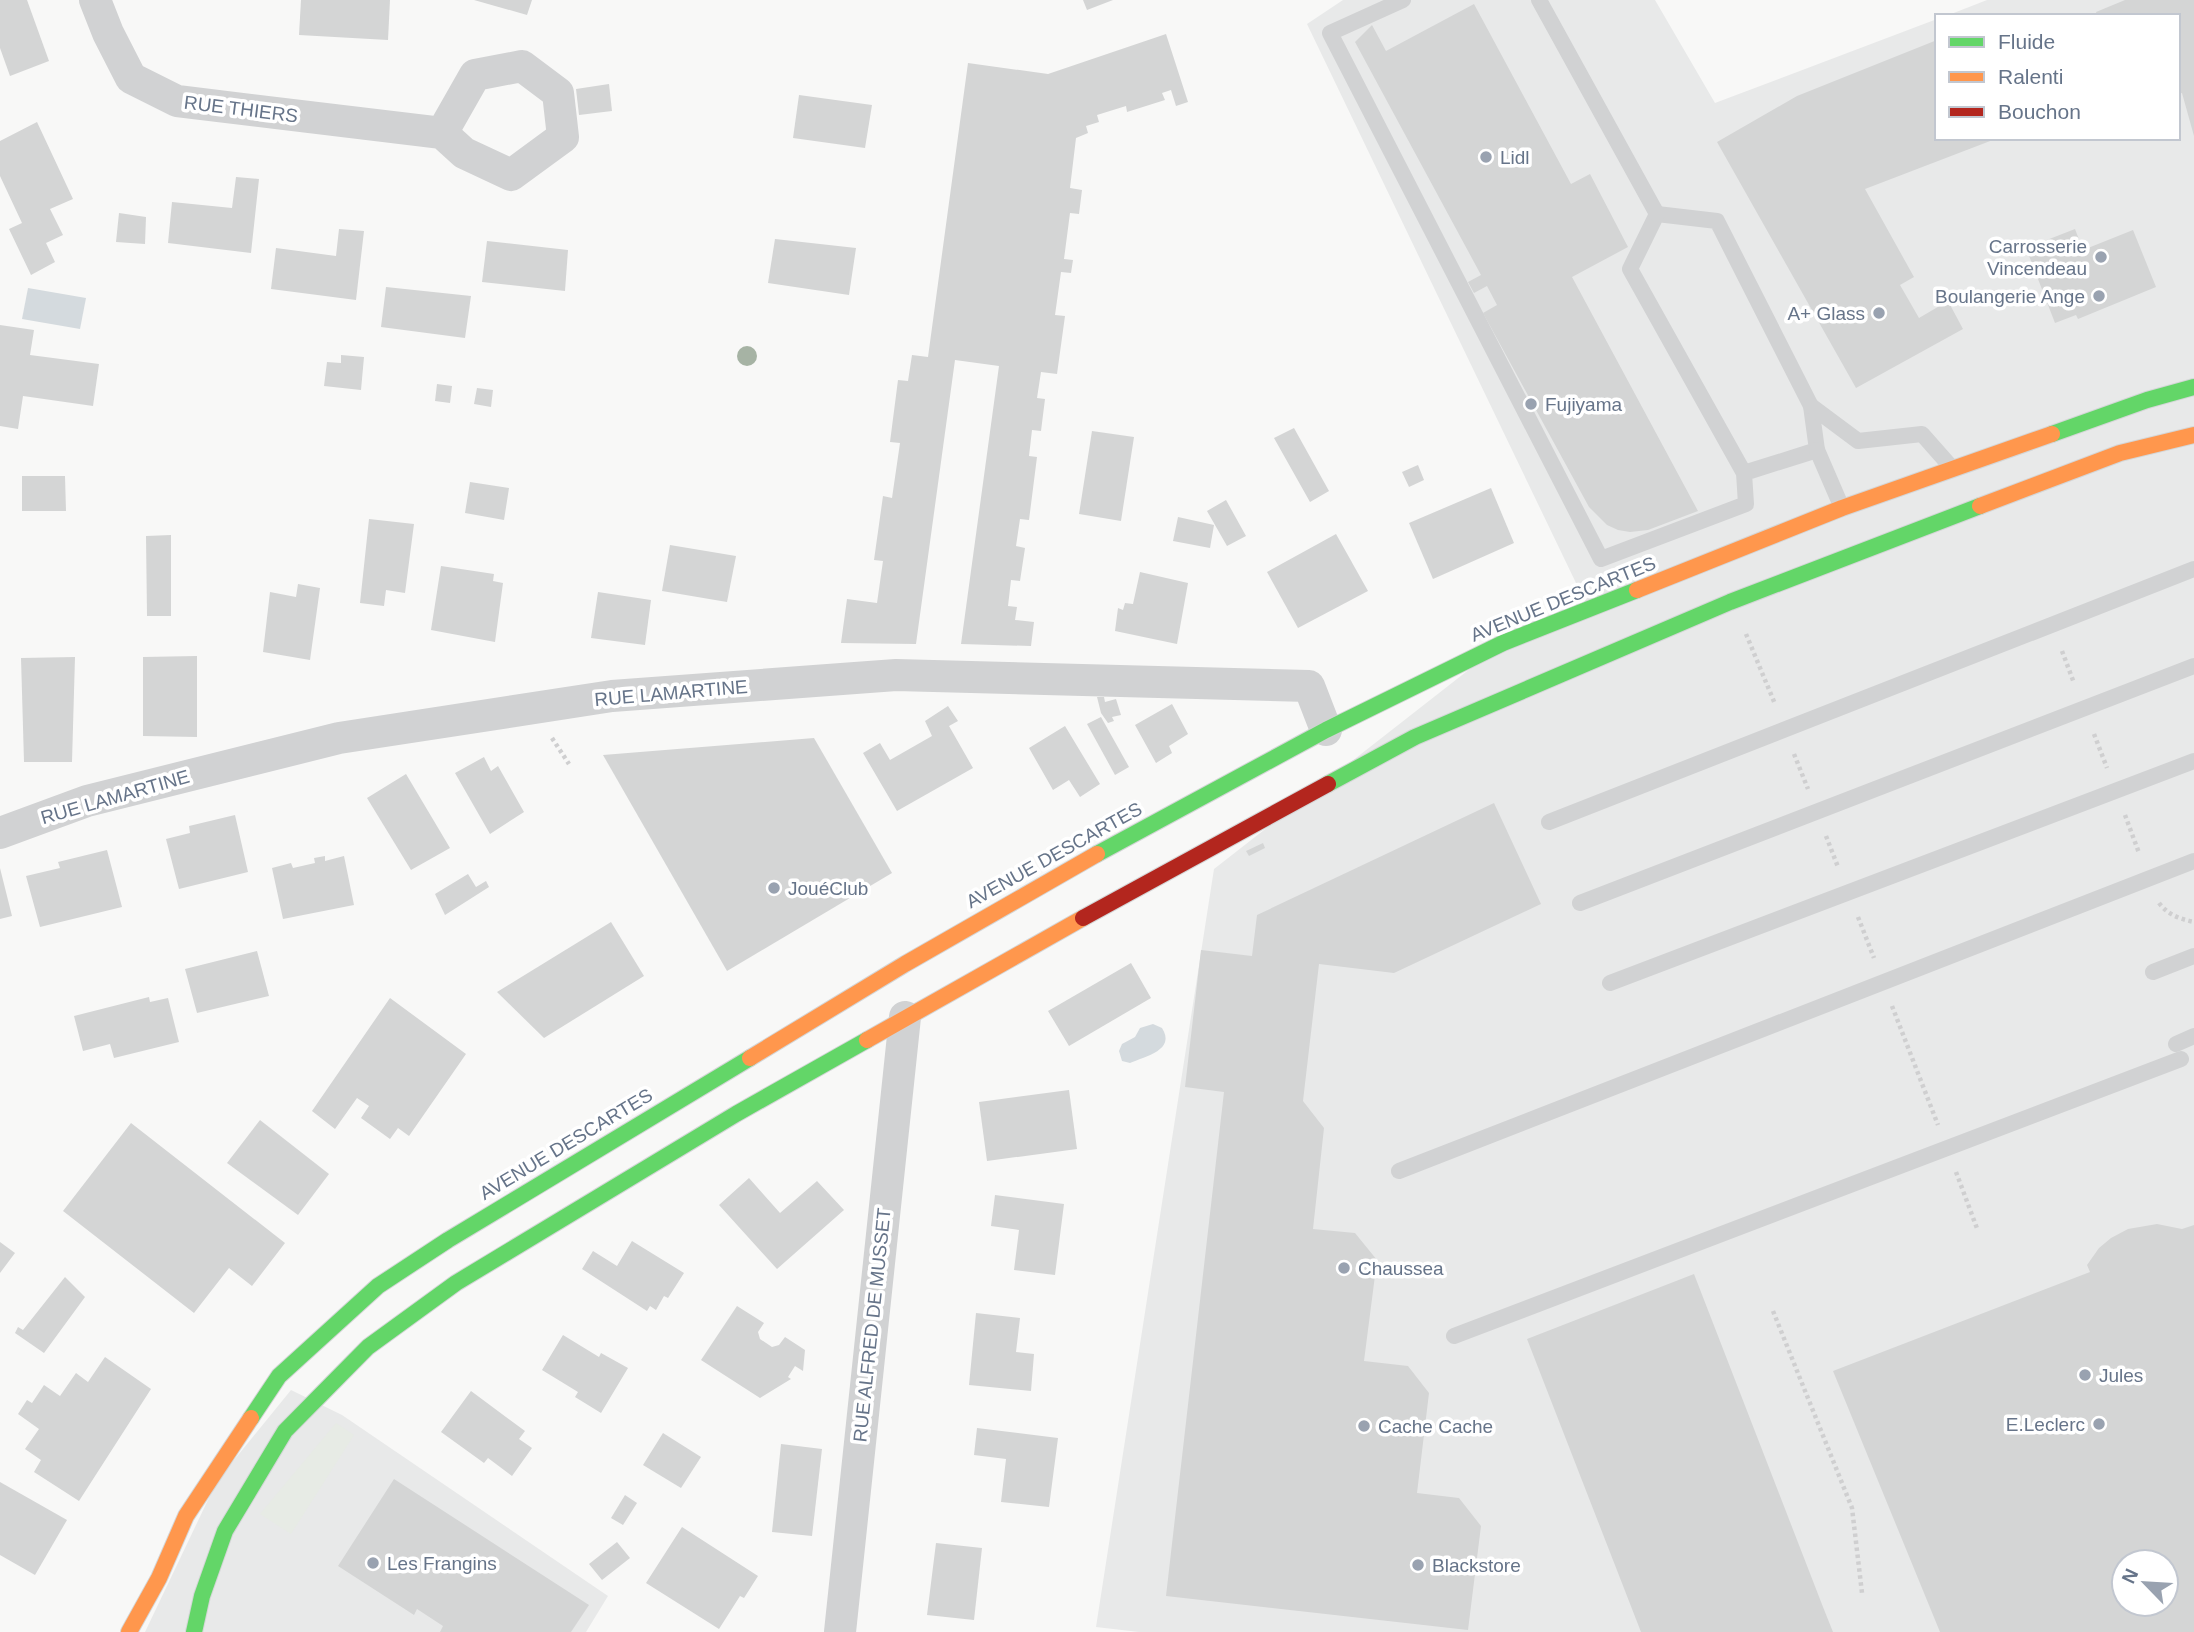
<svg xmlns="http://www.w3.org/2000/svg" width="2194" height="1632" font-family="Helvetica,sans-serif">
	<style>
		.built { fill: #e8e9e9; fill-rule: evenodd }
		.green { fill: #e7ebe5 }
		.water { fill: #d4dade }
		.building { fill: #d4d5d5; fill-rule: evenodd }
		.lines { fill: none; stroke-linecap: round; stroke-linejoin: round }
		.fast-casing { stroke: #d4d6d7; stroke-width: 18 }
		.slow-casing { stroke: #d4d6d7; stroke-width: 18 }
		.jam-casing { stroke: #d4d6d7; stroke-width: 18 }
		.path { stroke: #cfcfd0; stroke-width: 4.5; stroke-dasharray: 3.5 3.5; stroke-linecap: butt }
		.lane { stroke: #d1d2d3; stroke-width: 16 }
		.street { stroke: #d1d2d3; stroke-width: 32 }
		.fast { stroke: #63d668; stroke-width: 16 }
		.slow { stroke: #ff974d; stroke-width: 16 }
		.jam { stroke: #b3261e; stroke-width: 16 }
		.tree { fill: #a6b3a4 }
		.poi-dot { fill: #99a2b0; stroke: #fff; stroke-width: 2.5 }
		.labels { text-anchor: middle; dominant-baseline: central; stroke-width: 7; stroke-linejoin: round; paint-order: stroke }
		.street-label { font-size: 19px; fill: #667489; stroke: #fff }
		.poi-label { font-size: 19px; fill: #667489; stroke: #fff; text-anchor: start }
	</style>
	<rect width="100%" height="100%" fill="#f8f8f7"/>
	<g class="built">
		<path d="M1343,0H1655L1715,103L1937,19V138H2178V16H1946L1987,0H2194V1632H1139L1096,1627L1214,869L1503,643L1589,610L1307,24ZM2124,1562H2166V1604H2124Z"/>
		<path d="M291,1390L342,1415L608,1596L586,1632H145L217,1481Z"/>
	</g>
	<path class="green" d="M336,1423L354,1435L291,1534L260,1514Z"/>
	<g class="water">
		<path d="M28,288L86,298L80,329L22,319Z"/>
		<path d="M1153,1024L1162,1028C1176,1050 1146,1056 1130,1063L1122,1061L1119,1051L1122,1044L1135,1037L1140,1028Z"/>
	</g>
	<g class="building">
		<path d="M0,0H27L49,61L10,76L0,48Z"/>
		<path d="M301,0H390L388,40L299,35Z"/>
		<path d="M474,0H532L527,15Z"/>
		<path d="M1083,0H1113L1087,10Z"/>
		<path d="M2125,0H2194V136L2182,93L2178,94V16H2097L2096,12Z"/>
		<path d="M1474,4L1571,184L1590,174L1628,247L1572,277L1698,511L1648,530L1630,532L1618,530L1607,525L1589,507L1483,313L1497,305L1487,286L1474,293L1468,282L1481,275L1355,42L1372,25L1386,51Z"/>
		<path d="M1166,34L1188,102L1176,106L1171,90L1162,93L1165,100L1127,112L1126,106L1097,115L1099,122L1086,126L1088,133L1076,138L1070,188L1082,190L1079,214L1070,213L1064,259L1073,260L1071,273L1061,272L1055,315L1065,316L1057,374L1041,372L1037,398L1045,399L1041,431L1032,430L1029,456L1037,457L1029,520L1020,519L1016,546L1025,548L1020,581L1011,580L1008,606L1017,607L1015,620L1034,622L1031,646L961,644L999,366L955,360L916,644L841,643L847,599L877,603L883,561L874,560L883,496L892,498L900,443L890,442L898,380L908,381L912,355L928,357L968,63L1048,74Z"/>
		<path d="M1937,40V138H1998L1865,189L1914,277L1900,285L1919,318L1948,301L1963,329L1856,388L1717,142L1797,96Z"/>
		<path d="M609,84L612,111L579,115L576,89Z"/>
		<path d="M799,95L872,105L865,148L793,138Z"/>
		<path d="M37,122L73,199L50,209L63,235L46,243L55,262L31,275L9,229L22,223L0,176V141Z"/>
		<path d="M236,177L259,179L251,253L168,243L172,202L232,208Z"/>
		<path d="M119,213L146,217L145,244L116,242Z"/>
		<path d="M339,229L364,231L356,300L271,289L276,248L336,256Z"/>
		<path d="M2075,229L2083,250L2133,230L2156,287L2078,319L2076,315L2055,323L2026,248Z"/>
		<path d="M775,239L856,248L849,295L768,283Z"/>
		<path d="M487,241L568,250L565,291L482,282Z"/>
		<path d="M386,287L471,296L465,338L381,327Z"/>
		<path d="M0,325L34,330L30,355L99,364L93,406L23,396L18,429L0,426Z"/>
		<path d="M341,355L364,357L361,390L324,386L327,362L341,363Z"/>
		<path d="M437,384L452,386L450,403L435,401Z"/>
		<path d="M477,388L493,390L491,407L474,404Z"/>
		<path d="M1294,428L1329,491L1310,502L1274,438Z"/>
		<path d="M1092,431L1134,437L1121,521L1079,514Z"/>
		<path d="M1418,465L1424,480L1409,487L1402,472Z"/>
		<path d="M22,476H65L66,511H22Z"/>
		<path d="M470,482L509,488L504,520L465,513Z"/>
		<path d="M1491,488L1514,543L1433,579L1409,523Z"/>
		<path d="M1226,500L1246,536L1227,546L1207,511Z"/>
		<path d="M1178,517L1214,525L1210,548L1173,541Z"/>
		<path d="M369,519L414,524L405,593L386,590L384,606L360,603Z"/>
		<path d="M1336,534L1368,591L1298,628L1267,572Z"/>
		<path d="M171,535V616H147L146,536Z"/>
		<path d="M670,545L736,556L727,602L662,591Z"/>
		<path d="M441,566L494,574L493,581L503,583L495,642L431,630Z"/>
		<path d="M1140,572L1188,583L1177,644L1115,631L1118,608L1123,610L1125,603L1133,604Z"/>
		<path d="M298,584L320,588L310,660L263,652L270,592L296,597Z"/>
		<path d="M598,592L651,600L645,645L591,638Z"/>
		<path d="M197,656V737L143,736V657Z"/>
		<path d="M75,657L72,762H24L21,658Z"/>
		<path d="M1097,697H1104L1105,702L1116,699L1121,715L1112,717L1114,721L1108,723L1101,713Z"/>
		<path d="M1172,704L1188,734L1169,746L1172,753L1156,763L1135,725Z"/>
		<path d="M948,706L958,721L949,726L973,768L897,811L863,753L880,743L890,760L932,736L925,721Z"/>
		<path d="M1101,717L1129,767L1115,775L1087,724Z"/>
		<path d="M1065,726L1100,784L1080,797L1069,780L1053,790L1029,748Z"/>
		<path d="M814,738L892,873L727,971L603,755Z"/>
		<path d="M484,757L491,771L498,766L524,812L490,834L455,773Z"/>
		<path d="M406,774L450,848L411,870L367,798Z"/>
		<path d="M1494,803L1541,904L1394,973L1319,964L1303,1101L1324,1128L1313,1229L1355,1233L1377,1260L1364,1361L1408,1366L1429,1393L1417,1493L1459,1498L1481,1526L1468,1630L1166,1596L1224,1092L1185,1087L1201,950L1252,956L1257,915Z"/>
		<path d="M235,815L248,872L179,889L166,839L190,833L189,826Z"/>
		<path d="M1263,843L1265,848L1249,856L1246,851Z"/>
		<path d="M107,850L122,907L40,927L26,876L60,868L58,862Z"/>
		<path d="M325,856V861L344,856L354,905L283,919L272,868L291,863L293,868L315,863L314,858Z"/>
		<path d="M0,868L12,916L0,919Z"/>
		<path d="M468,874L476,887L486,881L489,887L445,915L435,894Z"/>
		<path d="M611,922L644,976L544,1038L497,992Z"/>
		<path d="M257,951L269,996L197,1013L185,969Z"/>
		<path d="M1131,963L1151,998L1069,1046L1048,1011Z"/>
		<path d="M149,997L150,1002L168,998L179,1042L114,1058L110,1044L83,1051L74,1016Z"/>
		<path d="M390,998L466,1054L409,1136L398,1128L390,1139L361,1118L369,1106L357,1098L335,1129L312,1111Z"/>
		<path d="M1069,1090L1077,1149L987,1161L979,1102Z"/>
		<path d="M260,1120L329,1174L298,1215L227,1163Z"/>
		<path d="M131,1123L285,1243L252,1286L229,1268L194,1313L63,1211Z"/>
		<path d="M749,1178L780,1213L817,1181L844,1210L777,1269L719,1205Z"/>
		<path d="M995,1195L1064,1204L1055,1275L1014,1270L1019,1230L991,1226Z"/>
		<path d="M2157,1224L2182,1229L2194,1225V1632H1940L1833,1371L2090,1272L2087,1265L2099,1248L2111,1238L2128,1229ZM2124,1562H2166V1604H2124Z"/>
		<path d="M632,1241L684,1273L668,1298L664,1296L656,1310L650,1306L647,1311L582,1269L593,1251L617,1266Z"/>
		<path d="M0,1242L15,1253L0,1273Z"/>
		<path d="M1694,1274L1823,1607L1833,1632H1641L1527,1339Z"/>
		<path d="M65,1277L85,1297L44,1353L15,1333L18,1327L23,1330Z"/>
		<path d="M737,1306L764,1323L758,1332L760,1339L772,1347L779,1345L785,1337L805,1350L803,1371L795,1366L788,1377L791,1379L760,1398L701,1360Z"/>
		<path d="M976,1313L1020,1318L1016,1352L1034,1354L1031,1391L969,1385Z"/>
		<path d="M563,1335L599,1357L601,1353L628,1368L601,1413L575,1397L578,1392L542,1370Z"/>
		<path d="M105,1357L151,1389L79,1501L34,1472L41,1460L25,1449L39,1429L18,1414L27,1400L32,1403L44,1385L60,1396L76,1373L88,1382Z"/>
		<path d="M471,1391L525,1431L519,1439L532,1448L512,1476L488,1458L484,1463L441,1432Z"/>
		<path d="M977,1428L1058,1438L1049,1507L1001,1502L1006,1459L974,1455Z"/>
		<path d="M663,1433L701,1457L681,1488L643,1465Z"/>
		<path d="M781,1444L822,1449L812,1536L772,1532Z"/>
		<path d="M394,1479L589,1605L571,1632H440L443,1626L417,1609L414,1615L338,1566Z"/>
		<path d="M0,1482L67,1520L35,1575L0,1555Z"/>
		<path d="M625,1495L637,1503L623,1525L611,1518Z"/>
		<path d="M682,1527L758,1576L744,1598L740,1596L719,1629L646,1583Z"/>
		<path d="M617,1542L630,1558L602,1580L589,1564Z"/>
		<path d="M936,1543L982,1548L974,1620L927,1615Z"/>
	</g>
	<g class="lines">
		<defs>
			<g id="fast">
				<path d="M2052,434L2147,400L2194,387"/>
				<path d="M1328,784L1415,737L1730,602L1980,506"/>
				<path d="M1097,854L1326,730L1503,643L1637,590"/>
				<path d="M251,1418L279,1376L378,1286L448,1240L750,1058"/>
				<path d="M194,1632L202,1596L225,1531L285,1431L368,1347L456,1283L736,1114L867,1040"/>
			</g>
			<g id="slow">
				<path d="M1980,506L2120,453L2194,435"/>
				<path d="M1637,590L1842,508L2052,434"/>
				<path d="M867,1040L1083,918"/>
				<path d="M750,1058L905,964L1097,854"/>
				<path d="M129,1632L159,1578L186,1516L251,1418"/>
			</g>
			<path id="jam" d="M1083,918L1328,784"/>
		</defs>
		<use href="#fast" class="fast-casing"/>
		<use href="#slow" class="slow-casing"/>
		<use href="#jam" class="jam-casing"/>
		<g class="path">
			<path d="M1746,634L1775,704"/>
			<path d="M2062,651L2074,683"/>
			<path d="M2094,734L2107,768"/>
			<path d="M552,738L569,764"/>
			<path d="M1794,754L1808,789"/>
			<path d="M2125,815L2139,853"/>
			<path d="M1826,836L1838,867"/>
			<path d="M2159,903C2168,915 2180,919 2194,922"/>
			<path d="M1858,917L1874,958"/>
			<path d="M1892,1006L1938,1125"/>
			<path d="M1956,1172L1978,1231"/>
			<path d="M1773,1311L1852,1508L1862,1593"/>
		</g>
		<g class="lane">
			<path d="M1403,0L1330,33L1601,559L1746,504L1744,473L1630,269L1657,214L1717,221L1811,406L1817,450L1744,473"/>
			<path d="M1539,0L1657,214"/>
			<path d="M1811,406L1858,441L1922,434L1952,468"/>
			<path d="M1817,450L1842,508"/>
			<path d="M1549,822L2194,569"/>
			<path d="M1580,903L2194,666"/>
			<path d="M2153,972L2194,956"/>
			<path d="M1610,983L2194,761"/>
			<path d="M2176,1044L2194,1036"/>
			<path d="M1399,1171L2194,861"/>
			<path d="M1454,1336L2181,1059"/>
		</g>
		<g class="street">
			<path d="M95,0L108,33L131,78L177,101L442,133L464,153L511,175L563,137L558,93L522,66L475,75L442,133"/>
			<path d="M0,833L87,801L339,738L612,696L896,675L1309,686L1326,730"/>
			<path d="M840,1632L905,1017"/>
		</g>
		<use href="#fast" class="fast"/>
		<use href="#slow" class="slow"/>
		<use href="#jam" class="jam"/>
	</g>
	<circle class="tree" cx="747" cy="356" r="10"/>
	<g class="poi-dot">
		<circle cx="1486" cy="157" r="7"/>
		<circle cx="2101" cy="257" r="7"/>
		<circle cx="2099" cy="296" r="7"/>
		<circle cx="1879" cy="313" r="7"/>
		<circle cx="1531" cy="404" r="7"/>
		<circle cx="774" cy="888" r="7"/>
		<circle cx="1344" cy="1268" r="7"/>
		<circle cx="2085" cy="1375" r="7"/>
		<circle cx="2099" cy="1424" r="7"/>
		<circle cx="1364" cy="1426" r="7"/>
		<circle cx="373" cy="1563" r="7"/>
		<circle cx="1418" cy="1565" r="7"/>
	</g>
	<g class="labels">
		<g class="street-label">
			<text transform="translate(241 109) rotate(7)">RUE THIERS</text>
			<text transform="translate(1563 599) rotate(-22)">AVENUE DESCARTES</text>
			<text transform="translate(671 693) rotate(-5)">RUE LAMARTINE</text>
			<text transform="translate(115 797) rotate(-16)">RUE LAMARTINE</text>
			<text transform="translate(1054 855) rotate(-29)">AVENUE DESCARTES</text>
			<text transform="translate(566 1144) rotate(-31)">AVENUE DESCARTES</text>
			<text transform="translate(872 1325) rotate(-84)">RUE ALFRED DE MUSSET</text>
		</g>
		<g class="poi-label">
			<text x="1500" y="157">Lidl</text>
			<text x="2087" y="246" text-anchor="end">Carrosserie<tspan x="2087" dy="22">Vincendeau</tspan></text>
			<text x="2085" y="296" text-anchor="end">Boulangerie Ange</text>
			<text x="1865" y="313" text-anchor="end">A+ Glass</text>
			<text x="1545" y="404">Fujiyama</text>
			<text x="788" y="888">JouéClub</text>
			<text x="1358" y="1268">Chaussea</text>
			<text x="2099" y="1375">Jules</text>
			<text x="2085" y="1424" text-anchor="end">E.Leclerc</text>
			<text x="1378" y="1426">Cache Cache</text>
			<text x="387" y="1563">Les Frangins</text>
			<text x="1432" y="1565">Blackstore</text>
		</g>
	</g>
	<rect x="1935" y="14" width="245" height="126" fill="#ffffff" stroke="#c2c7d0" stroke-width="2"/>
	<rect x="1949" y="37" width="35" height="10" fill="#63d668" stroke="#c2c7d0" stroke-width="2"/>
	<text x="1998" y="49" font-size="21" fill="#667489">Fluide</text>
	<rect x="1949" y="72" width="35" height="10" fill="#ff974d" stroke="#c2c7d0" stroke-width="2"/>
	<text x="1998" y="84" font-size="21" fill="#667489">Ralenti</text>
	<rect x="1949" y="107" width="35" height="10" fill="#b3261e" stroke="#c2c7d0" stroke-width="2"/>
	<text x="1998" y="119" font-size="21" fill="#667489">Bouchon</text>
	<g transform="translate(2145 1583) rotate(295)"><circle r="33" fill="#ffffff" stroke="#c2c7d0" stroke-width="2"/>
	<path d="M0-5L12 26L0 18L-12 26Z" fill="#99a2b0"/>
	<text y="-10" font-size="19" font-weight="bold" text-anchor="middle" fill="#667489">N</text>
	</g>
</svg>
